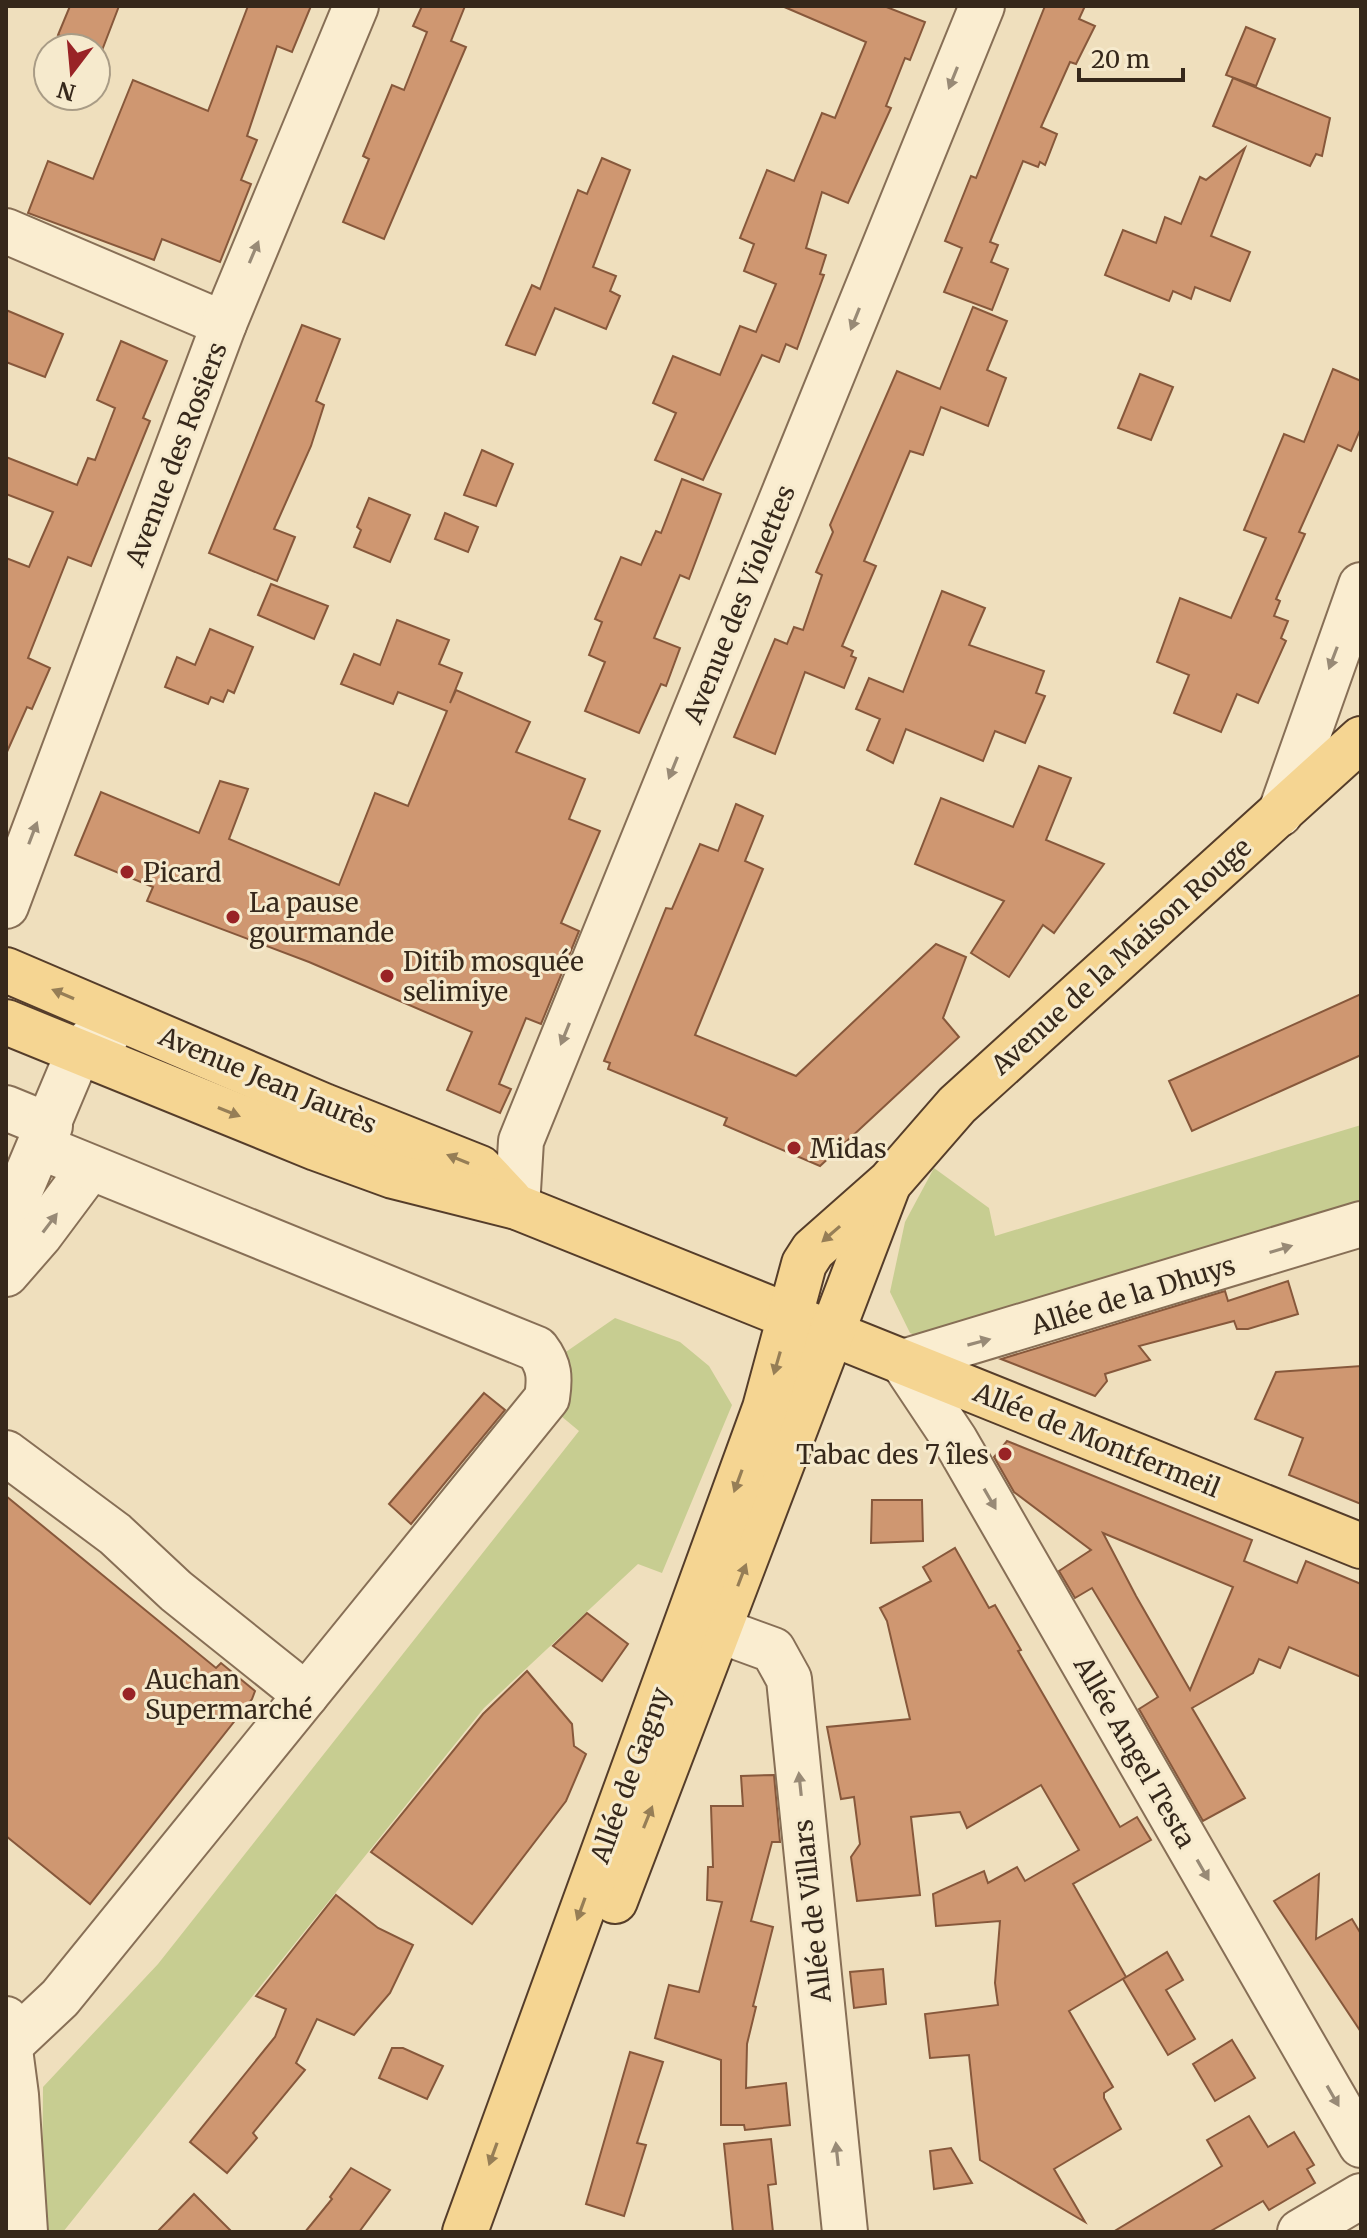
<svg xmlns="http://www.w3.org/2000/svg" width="1367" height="2238" font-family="Merriweather,serif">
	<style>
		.green { fill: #c7cd91 }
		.building { fill: #cf9771; stroke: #87583b; stroke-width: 2; fill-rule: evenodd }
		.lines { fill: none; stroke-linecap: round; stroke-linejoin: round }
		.minor-casing { stroke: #876f56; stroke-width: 48 }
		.major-casing { stroke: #553d2a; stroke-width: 48 }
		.minor { stroke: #faedd0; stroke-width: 44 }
		.major { stroke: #f5d592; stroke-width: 44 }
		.oneway { fill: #988a76 }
		.oneway2 { fill: #967e56 }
		.poi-dot { fill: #992326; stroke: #f6eacd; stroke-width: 3 }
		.labels { text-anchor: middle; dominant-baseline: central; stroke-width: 6; stroke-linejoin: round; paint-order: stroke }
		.street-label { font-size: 26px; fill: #36281b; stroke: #f6eacd }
		.poi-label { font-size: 26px; fill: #36281b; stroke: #f6eacd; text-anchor: start }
	</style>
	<rect width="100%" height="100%" fill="#efdfbd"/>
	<g class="green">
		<path d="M1361,1125V1224L949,1350L910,1333L890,1292L905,1222L934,1168L989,1208L995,1236Z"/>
		<path d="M615,1318L680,1342L709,1366L732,1405L662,1573L638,1564L484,1708L63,2232H48L42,2193L43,2087L158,1964L579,1431L555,1411L560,1356Z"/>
	</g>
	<g class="building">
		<path d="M70,6H119L101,53L58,35Z"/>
		<path d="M248,6H311L292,52L277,46L247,136L257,140L241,180L251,184L220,262L162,239L154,260L28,213L48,161L93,179L133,80L208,111Z"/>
		<path d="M422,6H465L451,41L466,47L384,239L343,222L369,159L363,156L392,85L404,90L427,32L413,26Z"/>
		<path d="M782,6H884L925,22L910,60L905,58L886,106L891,108L848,203L822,192L806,248L826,255L820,274L824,275L797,349L786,344L779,362L762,355L703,480L655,460L676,413L653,403L673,356L720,375L740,326L756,332L776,284L744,271L754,244L740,238L767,170L794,181L822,113L835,118L866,42Z"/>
		<path d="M1045,6H1085L1079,19L1095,26L1076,64L1070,62L1041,127L1057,134L1045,165L1040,162L1038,167L1023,161L990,242L998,245L991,262L1008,269L992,310L944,292L962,248L945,241L971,176L976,178Z"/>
		<path d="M1246,27L1275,39L1256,86L1226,75Z"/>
		<path d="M1233,78L1330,118L1322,156L1316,154L1310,166L1213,126Z"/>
		<path d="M1245,148L1211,236L1250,252L1230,301L1195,287L1191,299L1173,291L1169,301L1105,275L1123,230L1156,243L1165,217L1181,224L1200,177L1206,180Z"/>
		<path d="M602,158L630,170L593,267L616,276L610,291L620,296L606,329L555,308L535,355L506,345L532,285L540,289L578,190L587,194Z"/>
		<path d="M973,307L1007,321L987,370L1006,378L988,426L941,407L923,455L910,451L864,561L876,566L842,646L853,651L851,656L856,658L844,688L805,672L775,754L734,737L775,639L787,644L794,627L803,630L822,575L816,572L833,532L830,525L897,371L940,389Z"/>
		<path d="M6,310L63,334L45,377L6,362Z"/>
		<path d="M302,325L340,339L316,401L324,405L311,446L274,529L295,537L277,581L209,553Z"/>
		<path d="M121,341L167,361L143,418L150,421L91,566L68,557L28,658L50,668L32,709L27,707L6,754V558L29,567L53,512L6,494V457L77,485L88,458L95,460L115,408L97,400Z"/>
		<path d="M1333,369L1361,381V428L1351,451L1338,445L1299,532L1305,534L1276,599L1280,601L1274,616L1288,621L1281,638L1286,641L1258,703L1237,694L1221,732L1174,713L1189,675L1157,662L1180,598L1231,618L1266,538L1244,530L1284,434L1304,442Z"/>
		<path d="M1140,374L1173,387L1151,440L1118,428Z"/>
		<path d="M482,450L513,464L496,506L464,495Z"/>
		<path d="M682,479L721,494L689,579L680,575L654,638L680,648L666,686L661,684L639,733L585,711L605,662L589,655L602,622L595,619L621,557L641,565L656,531L661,533Z"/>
		<path d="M369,498L410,515L390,562L354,547L361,530L357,527Z"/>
		<path d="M445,513L478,527L468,552L435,539Z"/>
		<path d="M271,584L328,606L314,639L258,615Z"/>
		<path d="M942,591L985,608L969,645L1044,671L1036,693L1045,696L1025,743L995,731L983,761L906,729L893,763L867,750L880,719L856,709L869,678L903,692Z"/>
		<path d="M397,620L449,640L439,664L462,673L450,703L456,690L530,722L516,752L585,779L569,819L600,831L561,923L579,931L541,1024L526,1018L499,1084L511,1089L500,1113L447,1090L472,1032L309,962L147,901L153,887L75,855L101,792L199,833L220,781L248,789L229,839L339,885L375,793L408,806L447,711L398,692L393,704L341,684L354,654L380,665Z"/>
		<path d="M210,629L253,647L234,693L228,690L223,702L211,697L208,704L165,687L177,657L195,665Z"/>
		<path d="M1039,766L1071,778L1046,840L1104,864L1054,933L1043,925L1009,977L971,953L1004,901L915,864L941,798L1013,827Z"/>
		<path d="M736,804L763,816L745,861L763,869L695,1035L796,1076L936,944L966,957L943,1018L959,1037L820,1166L724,1125L727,1118L608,1069L610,1063L604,1061L666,908L672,909L700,844L718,851Z"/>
		<path d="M1361,994V1055L1192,1131L1169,1081Z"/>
		<path d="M1288,1281L1298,1314L1248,1329H1237L1234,1321L1139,1346L1150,1360L1105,1374L1107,1381L1095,1396L1001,1359L1225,1291L1228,1301Z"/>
		<path d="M1361,1366V1504L1289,1475L1303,1438L1255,1419L1276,1372Z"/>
		<path d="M484,1393L505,1410L411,1524L389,1504Z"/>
		<path d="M1007,1441L1252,1540L1244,1561L1297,1583L1306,1561L1361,1584V1677L1289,1647L1280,1668L1259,1659L1253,1673L1192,1708L1245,1798L1203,1821L1139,1709L1158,1697L1092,1588L1075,1598L1059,1571L1091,1550L1014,1492L994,1457ZM1103,1533L1233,1587L1190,1690L1136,1596Z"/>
		<path d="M6,1496L216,1668L221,1663L255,1691L252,1699L90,1904L6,1836Z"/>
		<path d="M872,1500H922L923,1541L871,1543Z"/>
		<path d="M955,1548L989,1608L995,1605L1021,1650L1018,1651L1120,1827L1137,1817L1151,1840L1073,1884L1126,1977L1069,2011L1113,2087L1104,2093V2098L1121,2129L1054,2169L1085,2222L980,2160L969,2055L930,2058L925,2014L998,2005L995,1983L1000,1921L936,1926L933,1894L984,1871L988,1883L1017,1867L1025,1881L1079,1850L1041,1785L967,1828L960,1812L911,1817L920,1895L857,1901L851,1857L860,1844L854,1797L841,1799L827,1727L910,1719L887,1621L880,1608L931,1581L923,1567Z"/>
		<path d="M587,1613L628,1644L602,1681L553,1646Z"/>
		<path d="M527,1671L572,1724L574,1746L586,1754L566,1801L472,1924L371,1852L483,1714Z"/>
		<path d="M774,1775L780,1842H772L751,1921L773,1927L753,2006L756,2007L747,2044L746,2088L786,2083L790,2125L745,2130L744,2125H721V2060L655,2038L669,1985L699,1992L722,1902L707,1900L708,1867H713L711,1806H743L741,1776Z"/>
		<path d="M1319,1874L1316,1939L1352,1919L1361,1934V2032L1274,1901Z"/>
		<path d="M336,1895L378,1928L413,1945L390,1993L354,2035L317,2019L296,2063L305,2070L253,2133L257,2138L227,2173L190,2142L275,2037L286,2009L256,1996Z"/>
		<path d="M1167,1952L1183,1980L1166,1990L1195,2039L1168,2055L1123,1979Z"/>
		<path d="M883,1969L886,2004L854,2008L850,1972Z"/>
		<path d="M1232,2040L1255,2078L1215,2101L1193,2064Z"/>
		<path d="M392,2048H403L443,2066L427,2099L379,2078Z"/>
		<path d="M630,2052L663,2062L637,2143L646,2145L624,2216L586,2204Z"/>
		<path d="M1249,2116L1268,2147L1294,2132L1314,2165L1307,2169L1315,2183L1269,2210L1263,2201L1209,2232H1113L1222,2166L1207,2140Z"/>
		<path d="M771,2139L776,2184L768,2185L773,2232H733L724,2144Z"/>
		<path d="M951,2148L972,2183L934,2189L930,2151Z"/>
		<path d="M351,2168L390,2190L359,2232H305L332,2199L330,2197Z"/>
		<path d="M194,2194L232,2232H157Z"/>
	</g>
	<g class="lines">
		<defs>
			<g id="minor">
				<path d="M6,231L224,324"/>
				<path d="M1280,814L1361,585"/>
				<path d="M6,906L224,324L356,6"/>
				<path d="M6,1108L50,1126"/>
				<path d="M517,1207L521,1141L982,6"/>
				<path d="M7,1222L79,1051L99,1032L107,1035"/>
				<path d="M1361,1224L903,1362L955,1440L1361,2145"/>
				<path d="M6,1274L40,1235L90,1168"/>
				<path d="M6,1453L115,1534L176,1591L306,1695"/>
				<path d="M721,1631L773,1650L789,1679L845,2232"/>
				<path d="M6,2019L16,2095L25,2232"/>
				<path d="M9,2046L60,1998L547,1398C550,1378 550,1366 537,1349L41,1147"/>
				<path d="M1300,2232L1361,2196"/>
			</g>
			<g id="major">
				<path d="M6,970L324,1106L480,1168L510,1200"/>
				<path d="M6,1022L316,1148L393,1176L517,1207L1361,1546"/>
				<path d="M615,1901L887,1188"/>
				<path d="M465,2232L765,1408L804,1264L813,1250L890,1182L957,1105L1361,739"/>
			</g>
		</defs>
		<use href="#minor" class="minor-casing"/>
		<use href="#major" class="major-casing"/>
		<use href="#minor" class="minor"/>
		<use href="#major" class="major"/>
	</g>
	<defs><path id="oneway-solid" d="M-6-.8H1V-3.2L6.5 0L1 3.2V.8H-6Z" transform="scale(2)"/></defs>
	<g class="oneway">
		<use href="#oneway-solid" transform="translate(953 78) rotate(112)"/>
		<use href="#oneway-solid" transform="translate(254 252) rotate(-67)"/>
		<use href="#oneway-solid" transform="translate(855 319) rotate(112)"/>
		<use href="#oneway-solid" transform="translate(1333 658) rotate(111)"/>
		<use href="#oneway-solid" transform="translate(673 768) rotate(112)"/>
		<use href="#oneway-solid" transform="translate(33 833) rotate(-69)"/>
		<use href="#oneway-solid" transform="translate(565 1034) rotate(112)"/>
		<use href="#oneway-solid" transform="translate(50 1223) rotate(-53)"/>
		<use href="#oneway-solid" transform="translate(1281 1249) rotate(-17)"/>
		<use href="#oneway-solid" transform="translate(979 1342) rotate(-15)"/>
		<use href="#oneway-solid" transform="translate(990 1499) rotate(60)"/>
		<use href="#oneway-solid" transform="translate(800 1784) rotate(-96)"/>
		<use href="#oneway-solid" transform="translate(1203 1870) rotate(60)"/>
		<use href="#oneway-solid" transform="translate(1333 2096) rotate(60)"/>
		<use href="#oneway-solid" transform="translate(837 2154) rotate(-96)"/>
	</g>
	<g class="oneway2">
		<use href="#oneway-solid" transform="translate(63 994) rotate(-157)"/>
		<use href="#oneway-solid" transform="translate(229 1112) rotate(22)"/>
		<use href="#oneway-solid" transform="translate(458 1159) rotate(-158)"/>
		<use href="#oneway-solid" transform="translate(831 1234) rotate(139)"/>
		<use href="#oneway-solid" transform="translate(777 1363) rotate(106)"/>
		<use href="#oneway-solid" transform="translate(738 1481) rotate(110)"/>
		<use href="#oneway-solid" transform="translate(742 1575) rotate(-69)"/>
		<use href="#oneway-solid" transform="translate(648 1817) rotate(-68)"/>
		<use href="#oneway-solid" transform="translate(581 1909) rotate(110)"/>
		<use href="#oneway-solid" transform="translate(493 2154) rotate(110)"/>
	</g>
	<g class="poi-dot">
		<circle cx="127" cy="872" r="8"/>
		<circle cx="233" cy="917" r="8"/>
		<circle cx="387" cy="976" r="8"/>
		<circle cx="794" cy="1148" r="8"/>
		<circle cx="1005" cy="1454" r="8"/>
		<circle cx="129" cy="1694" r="8"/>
	</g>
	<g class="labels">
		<g class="street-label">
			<text transform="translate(176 454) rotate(-69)">Avenue des Rosiers</text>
			<text transform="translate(739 604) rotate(-68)">Avenue des Violettes</text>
			<text transform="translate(1121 956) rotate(-42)">Avenue de la Maison Rouge</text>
			<text transform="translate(268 1080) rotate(23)">Avenue Jean Jaurès</text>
			<text transform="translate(1133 1295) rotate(-17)">Allée de la Dhuys</text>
			<text transform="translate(1097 1440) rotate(22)">Allée de Montfermeil</text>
			<text transform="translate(1135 1752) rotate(60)">Allée Angel Testa</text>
			<text transform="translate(630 1775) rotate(-70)">Allée de Gagny</text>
			<text transform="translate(812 1911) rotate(-96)">Allée de Villars</text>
		</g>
		<g class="poi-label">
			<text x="143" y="872">Picard</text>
			<text x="249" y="902">La pause<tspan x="249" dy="30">gourmande</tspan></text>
			<text x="403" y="961">Ditib mosquée<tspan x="403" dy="30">selimiye</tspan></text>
			<text x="810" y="1148">Midas</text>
			<text x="989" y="1454" text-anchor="end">Tabac des 7 îles</text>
			<text x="145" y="1679">Auchan<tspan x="145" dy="30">Supermarché</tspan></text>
		</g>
	</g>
	<rect width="1367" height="2238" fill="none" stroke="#36281b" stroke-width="16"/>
	<g transform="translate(72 72) rotate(196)"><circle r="38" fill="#f6eacd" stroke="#a99c86" stroke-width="2"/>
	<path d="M0-6L14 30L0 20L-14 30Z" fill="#992326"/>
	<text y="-12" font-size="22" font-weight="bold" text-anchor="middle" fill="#36281b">N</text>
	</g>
	<path d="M1079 68v12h104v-12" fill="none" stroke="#36281b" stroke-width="4"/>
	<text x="1091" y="68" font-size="24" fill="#36281b" stroke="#f6eacd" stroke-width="6" paint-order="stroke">20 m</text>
</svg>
